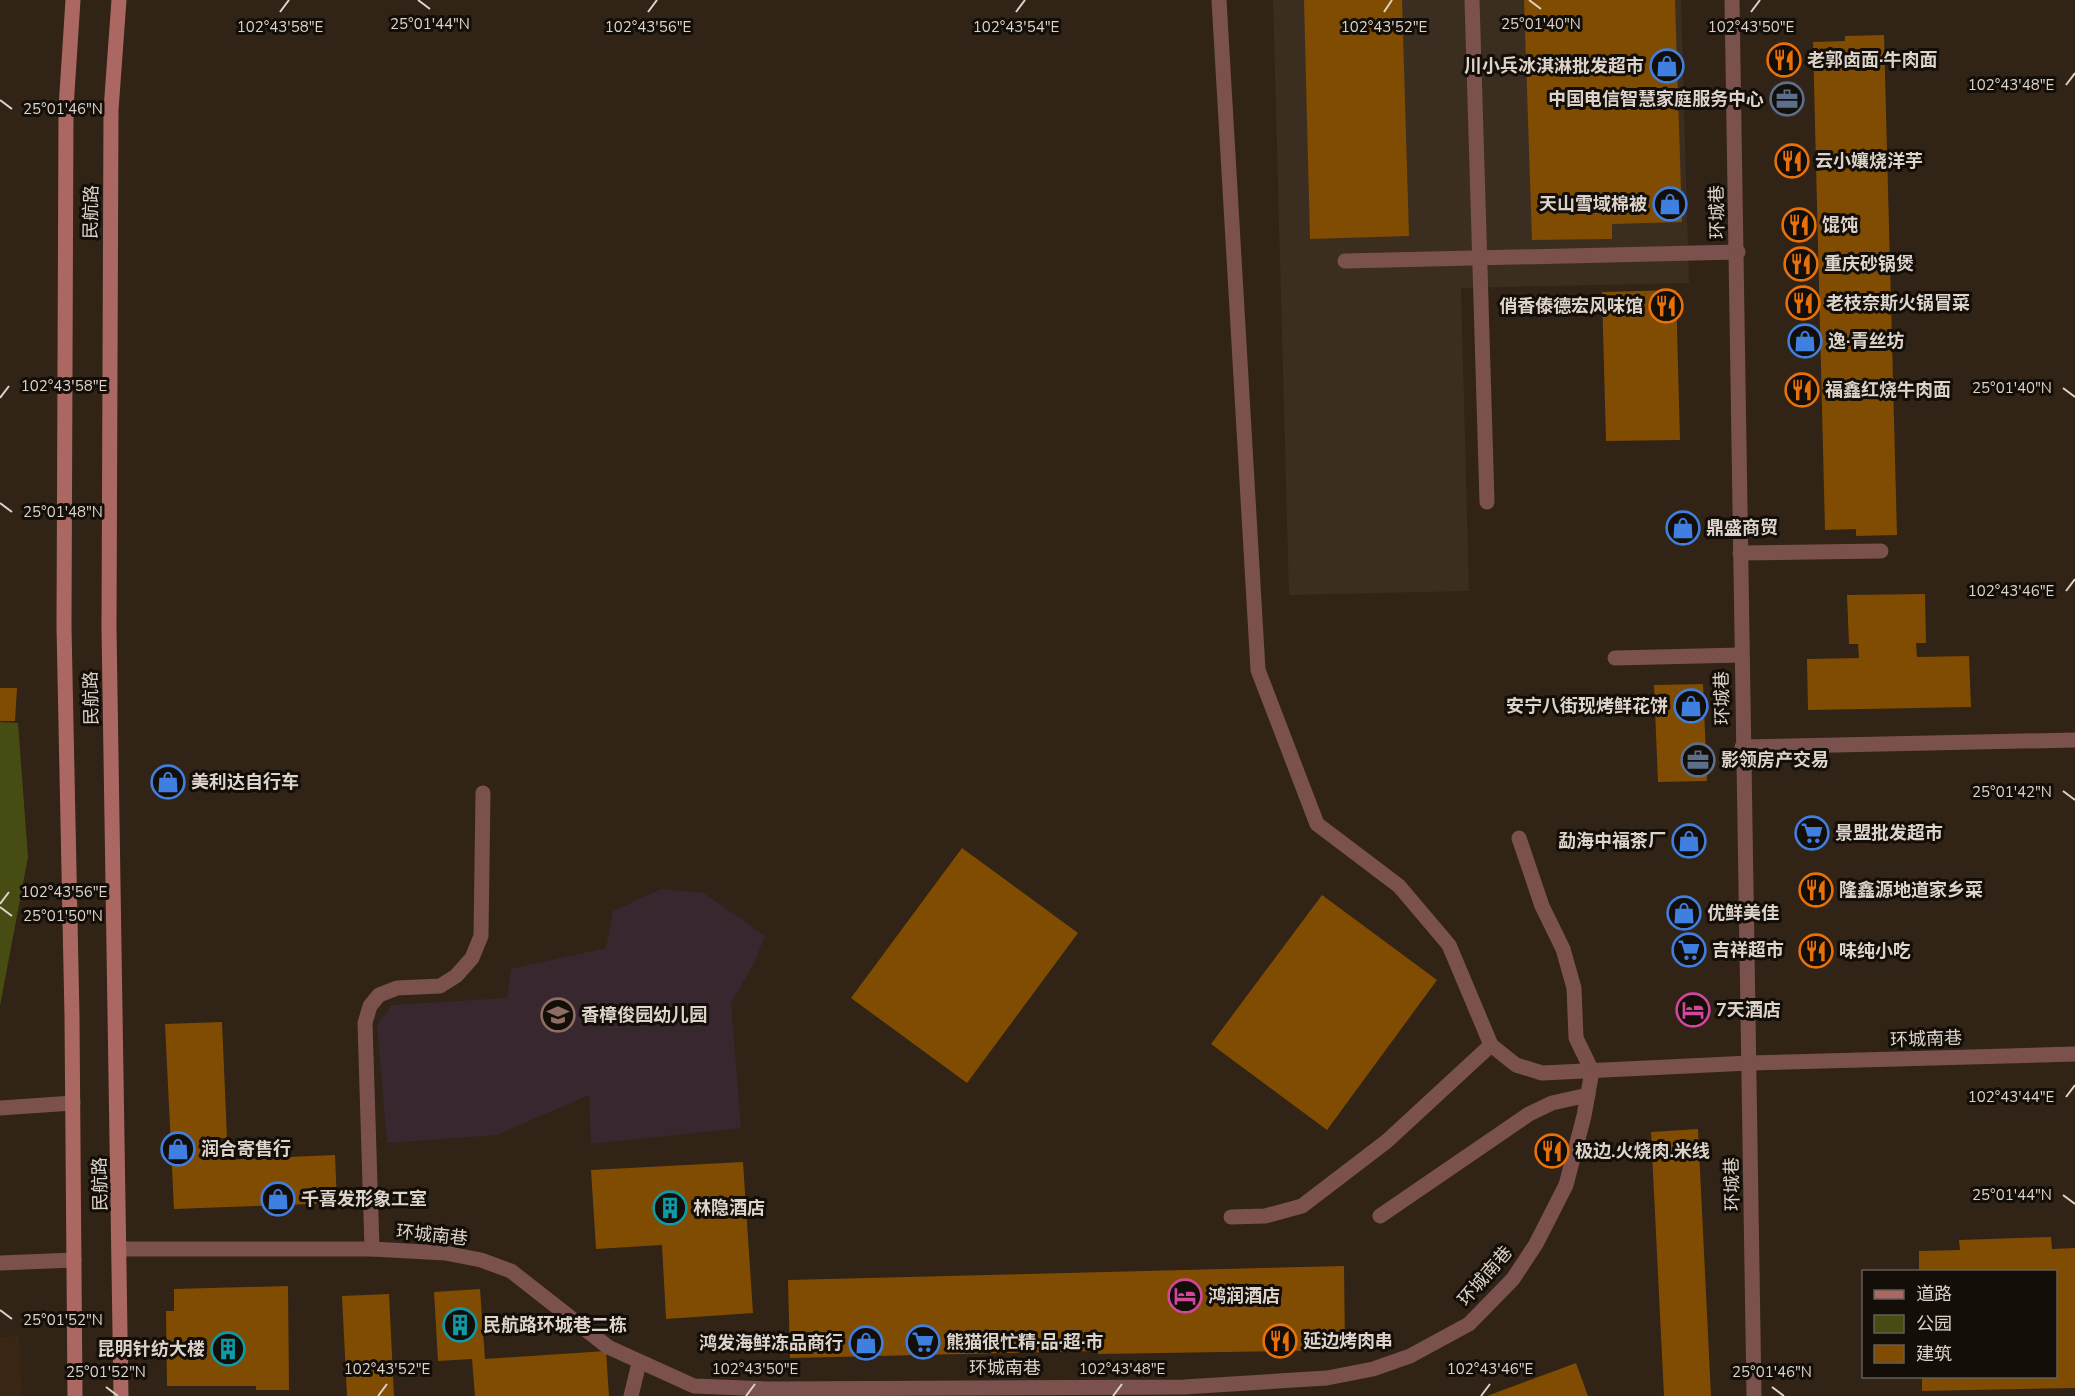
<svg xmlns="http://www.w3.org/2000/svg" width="2075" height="1396" font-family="'Nunito Sans','Noto Sans SC',sans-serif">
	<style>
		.built { fill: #3a2713 }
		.industrial { fill: #3c2d21 }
		.education { fill: #392730 }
		.green { fill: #464c12 }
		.building { fill: #804c02 }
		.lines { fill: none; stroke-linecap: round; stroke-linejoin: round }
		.service { stroke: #7b514d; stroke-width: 15 }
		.minor { stroke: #7b514d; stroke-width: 15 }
		.secondary { stroke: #ab6862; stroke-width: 15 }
		.ticks { fill: none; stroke: #dcd3ca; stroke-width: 2 }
		.labels { text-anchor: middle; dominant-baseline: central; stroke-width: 6; stroke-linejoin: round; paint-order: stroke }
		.poi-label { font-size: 18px; font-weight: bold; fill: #dcd3ca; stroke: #140e08; text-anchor: start }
		.street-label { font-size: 18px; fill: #dcd3ca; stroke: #140e08 }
		.ticks-label { font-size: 15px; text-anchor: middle; fill: #dcd3ca; stroke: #140e08; stroke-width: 6; stroke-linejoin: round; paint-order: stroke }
	</style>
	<rect width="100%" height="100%" fill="#312315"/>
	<path class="built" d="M19,1336L22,1396H0V1337Z"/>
	<path class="industrial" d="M1273,0H1681L1689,283L1461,288L1469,591L1289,595Z"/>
	<path class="education" d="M661,889L704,893L765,936L753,965L731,1003L741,1128L591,1144L589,1095L497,1135L387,1143L377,1025L392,1005L507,998L511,969L606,948L613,911Z"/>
	<path class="green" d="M0,722L18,723L28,857L0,1006Z"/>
	<g class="building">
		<path d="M1304,0H1402L1409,236L1310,239Z"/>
		<path d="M1524,0H1675L1682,222L1612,224V239L1532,240Z"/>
		<path d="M1884,35L1897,535L1856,536V529L1825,530L1813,42L1845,41V36Z"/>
		<path d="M1676,290L1680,440L1606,441L1602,292Z"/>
		<path d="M1925,594L1926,643H1916L1917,657L1969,656L1971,707L1808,710L1807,659L1859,658L1858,644H1849L1847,595Z"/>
		<path d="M1703,684L1707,781L1658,782L1654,685Z"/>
		<path d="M0,688H17L15,721H0Z"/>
		<path d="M962,848L1078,933L967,1083L851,998Z"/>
		<path d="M1322,895L1437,980L1327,1130L1211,1044Z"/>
		<path d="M222,1022L227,1138H220L221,1160L335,1155L337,1203L174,1209L165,1024Z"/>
		<path d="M1698,1129L1711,1396H1664L1651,1132Z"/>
		<path d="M743,1162L753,1313L666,1319L662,1245L596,1249L591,1170Z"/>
		<path d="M2051,1237L2052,1249L2075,1248V1388L1922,1391V1376H2056V1272H1919V1251L1960,1250L1959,1240Z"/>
		<path d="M1344,1266L1345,1350L1098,1354V1351L790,1358L788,1280Z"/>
		<path d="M288,1286L289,1390H256V1386H167L166,1311H174V1289Z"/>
		<path d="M480,1289L485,1359L606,1351L609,1396H475L472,1359L438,1361L434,1292Z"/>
		<path d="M389,1294L394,1396H347L342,1296Z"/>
		<path d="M1576,1363L1588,1396H1487Z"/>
	</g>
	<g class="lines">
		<g class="service">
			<path d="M1472,0L1487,502"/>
			<path d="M1345,261L1738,252"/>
			<path d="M1740,553L1881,551"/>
			<path d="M1615,658L1741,655"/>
			<path d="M1519,838L1542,906L1563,949L1574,988L1576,1038L1592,1071"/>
			<path d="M0,1108L73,1103"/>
			<path d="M1380,1216L1529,1114L1552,1103L1588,1095"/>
			<path d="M1231,1217L1265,1216L1302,1206L1387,1141L1491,1045"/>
			<path d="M372,1249L365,1023L370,1006L379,995L397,988L440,986L456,976L472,958L481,936L483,793"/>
			<path d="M631,1396L639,1363"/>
		</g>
		<g class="minor">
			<path d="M1219,0L1258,670L1317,824L1399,886L1449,945L1491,1045L1516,1065L1542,1073L1750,1063L2075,1054"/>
			<path d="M1732,0L1754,1396"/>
			<path d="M1742,747L2075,740"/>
			<path d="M120,1249H372L445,1253L481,1260L511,1271L608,1347L694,1386L769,1389L1184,1387L1327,1378L1373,1369L1410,1356L1469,1324L1513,1279L1536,1244L1566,1185L1584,1116L1592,1071"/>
			<path d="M0,1263L74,1260"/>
		</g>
		<g class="secondary">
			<path d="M73,0L66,108L64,627L72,1017L75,1396"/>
			<path d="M119,0L111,110L109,628L121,1396"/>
		</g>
	</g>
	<path class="ticks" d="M418,0L430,9M1529,0L1541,9M280,12L289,0M648,12L657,0M1016,12L1025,0M1384,12L1392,0M1751,12L1760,0M2066,85L2075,73M0,100L12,109M2063,388L2075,397M0,398L9,386M0,503L12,512M2066,591L2075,579M2063,791L2075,800M0,904L9,892M0,907L12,916M2066,1097L2075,1085M2063,1195L2075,1204M0,1310L12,1319M106,1387L118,1396M1772,1387L1784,1396M378,1396L387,1384M746,1396L755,1384M1113,1396L1122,1384M1481,1396L1490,1384"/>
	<defs>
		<symbol id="restaurant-ring" viewBox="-11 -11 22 22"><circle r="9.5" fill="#140e08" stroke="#e8710a" stroke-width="1.5"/><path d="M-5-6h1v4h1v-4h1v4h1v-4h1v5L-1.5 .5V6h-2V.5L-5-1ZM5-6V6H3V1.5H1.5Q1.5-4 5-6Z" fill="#e8710a"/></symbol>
		<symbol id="shop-ring" viewBox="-11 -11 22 22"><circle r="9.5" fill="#140e08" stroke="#3f7fe0" stroke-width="1.5"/><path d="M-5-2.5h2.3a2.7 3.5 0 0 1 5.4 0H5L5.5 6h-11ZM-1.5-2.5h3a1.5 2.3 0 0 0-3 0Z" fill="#3f7fe0"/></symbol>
		<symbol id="office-ring" viewBox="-11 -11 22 22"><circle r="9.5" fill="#140e08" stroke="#5c6f8a" stroke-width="1.5"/><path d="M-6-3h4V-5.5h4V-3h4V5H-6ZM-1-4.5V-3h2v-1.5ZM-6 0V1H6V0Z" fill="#5c6f8a"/></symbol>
		<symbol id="supermarket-ring" viewBox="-11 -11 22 22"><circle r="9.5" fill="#140e08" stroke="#3f7fe0" stroke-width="1.5"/><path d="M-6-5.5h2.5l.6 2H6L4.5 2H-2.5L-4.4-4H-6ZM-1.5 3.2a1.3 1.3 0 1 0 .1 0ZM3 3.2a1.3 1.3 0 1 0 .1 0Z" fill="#3f7fe0"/></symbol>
		<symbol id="hotel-ring" viewBox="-11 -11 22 22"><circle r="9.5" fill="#140e08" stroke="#d1479c" stroke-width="1.5"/><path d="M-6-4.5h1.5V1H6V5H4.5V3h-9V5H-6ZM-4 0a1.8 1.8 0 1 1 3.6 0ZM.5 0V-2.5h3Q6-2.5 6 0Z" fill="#d1479c"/></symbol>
		<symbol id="school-ring" viewBox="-11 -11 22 22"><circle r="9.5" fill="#140e08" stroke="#8d6e63" stroke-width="1.5"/><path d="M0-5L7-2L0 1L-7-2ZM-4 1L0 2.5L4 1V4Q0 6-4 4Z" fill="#8d6e63"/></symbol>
		<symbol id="building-ring" viewBox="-11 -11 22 22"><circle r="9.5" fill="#140e08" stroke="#0f9aa8" stroke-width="1.5"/><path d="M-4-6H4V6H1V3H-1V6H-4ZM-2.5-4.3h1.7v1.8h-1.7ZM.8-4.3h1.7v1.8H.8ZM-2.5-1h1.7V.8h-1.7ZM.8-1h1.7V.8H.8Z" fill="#0f9aa8"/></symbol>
	</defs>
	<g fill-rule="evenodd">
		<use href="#restaurant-ring" x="1765" y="41" width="38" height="38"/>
		<use href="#shop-ring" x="1648" y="47" width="38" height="38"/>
		<use href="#office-ring" x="1768" y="80" width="38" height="38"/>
		<use href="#restaurant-ring" x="1773" y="142" width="38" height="38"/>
		<use href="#shop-ring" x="1651" y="185" width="38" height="38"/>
		<use href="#restaurant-ring" x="1780" y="206" width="38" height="38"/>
		<use href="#restaurant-ring" x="1782" y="245" width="38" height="38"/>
		<use href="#restaurant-ring" x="1784" y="284" width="38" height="38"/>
		<use href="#restaurant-ring" x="1647" y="287" width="38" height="38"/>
		<use href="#shop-ring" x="1786" y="322" width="38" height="38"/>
		<use href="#restaurant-ring" x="1783" y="371" width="38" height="38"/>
		<use href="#shop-ring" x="1664" y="509" width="38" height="38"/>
		<use href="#shop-ring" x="1672" y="687" width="38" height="38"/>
		<use href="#office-ring" x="1679" y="741" width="38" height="38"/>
		<use href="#shop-ring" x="149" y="763" width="38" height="38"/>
		<use href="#supermarket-ring" x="1793" y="814" width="38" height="38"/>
		<use href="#shop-ring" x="1670" y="822" width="38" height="38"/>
		<use href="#restaurant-ring" x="1797" y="871" width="38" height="38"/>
		<use href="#shop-ring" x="1665" y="894" width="38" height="38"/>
		<use href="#supermarket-ring" x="1670" y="931" width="38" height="38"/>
		<use href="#restaurant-ring" x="1797" y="932" width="38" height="38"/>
		<use href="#hotel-ring" x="1674" y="991" width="38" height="38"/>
		<use href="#school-ring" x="539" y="996" width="38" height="38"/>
		<use href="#shop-ring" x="159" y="1130" width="38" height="38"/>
		<use href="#restaurant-ring" x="1533" y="1132" width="38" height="38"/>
		<use href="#shop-ring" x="259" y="1180" width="38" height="38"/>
		<use href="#building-ring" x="651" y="1189" width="38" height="38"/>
		<use href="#hotel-ring" x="1166" y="1277" width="38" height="38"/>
		<use href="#building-ring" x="441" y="1306" width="38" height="38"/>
		<use href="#restaurant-ring" x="1261" y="1322" width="38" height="38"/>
		<use href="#supermarket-ring" x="904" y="1323" width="38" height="38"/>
		<use href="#shop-ring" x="847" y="1324" width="38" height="38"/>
		<use href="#building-ring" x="209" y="1330" width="38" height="38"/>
	</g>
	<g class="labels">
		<g class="poi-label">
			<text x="1807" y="60">老郭卤面·牛肉面</text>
			<text x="1644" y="66" text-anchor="end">川小兵冰淇淋批发超市</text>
			<text x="1764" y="99" text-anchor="end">中国电信智慧家庭服务中心</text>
			<text x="1815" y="161">云小孃烧洋芋</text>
			<text x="1647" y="204" text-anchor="end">天山雪域棉被</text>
			<text x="1822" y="225">馄饨</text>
			<text x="1824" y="264">重庆砂锅煲</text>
			<text x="1826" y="303">老枝奈斯火锅冒菜</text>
			<text x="1643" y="306" text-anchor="end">俏香傣德宏风味馆</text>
			<text x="1828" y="341">逸·青丝坊</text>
			<text x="1825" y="390">福鑫红烧牛肉面</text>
			<text x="1706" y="528">鼎盛商贸</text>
			<text x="1668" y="706" text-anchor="end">安宁八街现烤鲜花饼</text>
			<text x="1721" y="760">影领房产交易</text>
			<text x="191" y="782">美利达自行车</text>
			<text x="1835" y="833">景盟批发超市</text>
			<text x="1666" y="841" text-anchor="end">勐海中福茶厂</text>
			<text x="1839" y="890">隆鑫源地道家乡菜</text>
			<text x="1707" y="913">优鲜美佳</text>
			<text x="1712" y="950">吉祥超市</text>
			<text x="1839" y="951">味纯小吃</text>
			<text x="1716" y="1010">7天酒店</text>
			<text x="581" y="1015">香樟俊园幼儿园</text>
			<text x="201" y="1149">润合寄售行</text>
			<text x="1575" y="1151">极边.火烧肉.米线</text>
			<text x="301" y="1199">千喜发形象工室</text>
			<text x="693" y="1208">林隐酒店</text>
			<text x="1208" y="1296">鸿润酒店</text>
			<text x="483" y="1325">民航路环城巷二栋</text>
			<text x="1303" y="1341">延边烤肉串</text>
			<text x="946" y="1342">熊猫很忙精·品·超·市</text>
			<text x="843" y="1343" text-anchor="end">鸿发海鲜冻品商行</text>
			<text x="205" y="1349" text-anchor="end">昆明针纺大楼</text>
		</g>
		<g class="street-label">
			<text transform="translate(91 212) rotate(-89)">民航路</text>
			<text transform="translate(1717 212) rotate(-91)">环城巷</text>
			<text transform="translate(91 698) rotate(-91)">民航路</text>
			<text transform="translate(1722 698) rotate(-91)">环城巷</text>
			<text transform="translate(1926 1039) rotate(-2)">环城南巷</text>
			<text transform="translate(100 1184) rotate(-91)">民航路</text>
			<text transform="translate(1732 1184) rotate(-91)">环城巷</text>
			<text transform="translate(432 1235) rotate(6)">环城南巷</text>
			<text transform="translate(1485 1276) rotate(-49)">环城南巷</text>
			<text x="1005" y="1368">环城南巷</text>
		</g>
	</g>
	<g class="ticks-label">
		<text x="430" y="29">25°01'44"N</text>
		<text x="1541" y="29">25°01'40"N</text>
		<text x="280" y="32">102°43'58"E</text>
		<text x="1016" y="32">102°43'54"E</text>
		<text x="1384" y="32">102°43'52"E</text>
		<text x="1751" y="32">102°43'50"E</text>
		<text x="648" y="32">102°43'56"E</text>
		<text x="2011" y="90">102°43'48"E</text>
		<text x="63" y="114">25°01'46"N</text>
		<text x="64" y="391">102°43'58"E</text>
		<text x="2012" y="393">25°01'40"N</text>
		<text x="63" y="517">25°01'48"N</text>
		<text x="2011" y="596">102°43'46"E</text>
		<text x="2012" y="797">25°01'42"N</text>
		<text x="64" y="897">102°43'56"E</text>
		<text x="63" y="921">25°01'50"N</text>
		<text x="2011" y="1102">102°43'44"E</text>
		<text x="2012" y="1200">25°01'44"N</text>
		<text x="63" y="1325">25°01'52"N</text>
		<text x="387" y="1374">102°43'52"E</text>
		<text x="755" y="1374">102°43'50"E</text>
		<text x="1122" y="1374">102°43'48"E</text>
		<text x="1490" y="1374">102°43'46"E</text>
		<text x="106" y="1377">25°01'52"N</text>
		<text x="1772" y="1377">25°01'46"N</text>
	</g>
	<rect x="1862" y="1270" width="195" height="108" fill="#140e08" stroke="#645d56" stroke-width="1.5"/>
	<rect x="1874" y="1290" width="30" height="9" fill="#ab6862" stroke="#645d56" stroke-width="1.5"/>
	<text x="1916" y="1300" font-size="18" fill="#dcd3ca">道路</text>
	<rect x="1874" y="1315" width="30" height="18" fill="#464c12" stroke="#645d56" stroke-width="1.5"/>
	<text x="1916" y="1330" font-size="18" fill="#dcd3ca">公园</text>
	<rect x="1874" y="1345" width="30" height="18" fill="#804c02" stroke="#645d56" stroke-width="1.5"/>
	<text x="1916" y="1360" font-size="18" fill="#dcd3ca">建筑</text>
</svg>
